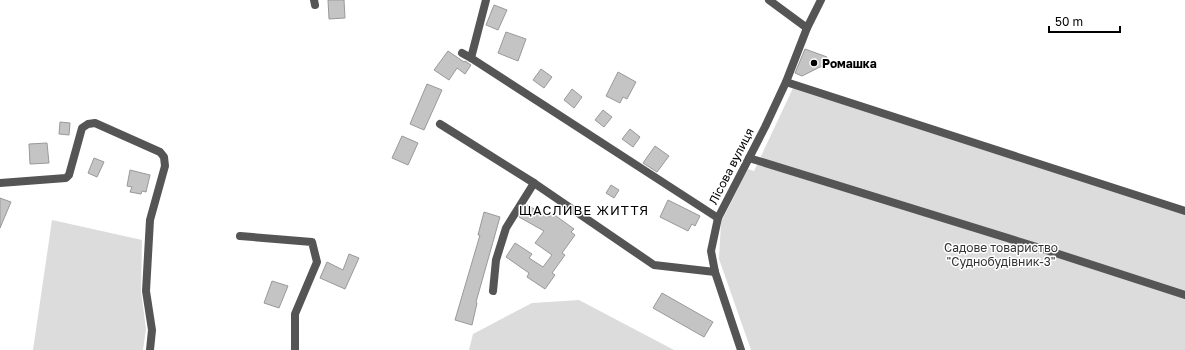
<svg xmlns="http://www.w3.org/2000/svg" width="1185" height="350" font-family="'Golos Text',sans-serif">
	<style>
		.green { fill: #dcdcdc }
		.building { fill: #c4c4c4; stroke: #999 }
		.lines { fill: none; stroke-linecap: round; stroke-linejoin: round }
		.minor { stroke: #555; stroke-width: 8 }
		.poi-dot { fill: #000; stroke: #fff; stroke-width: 1.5 }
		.labels { text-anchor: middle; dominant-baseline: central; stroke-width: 3; stroke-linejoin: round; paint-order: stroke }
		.poi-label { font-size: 12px; font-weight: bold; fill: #000; stroke: #fff; text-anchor: start }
		.street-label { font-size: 12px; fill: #000; stroke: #fff }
		.park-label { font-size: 12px; fill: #333; stroke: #fff }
		.neighbourhood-label { font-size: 13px; letter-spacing: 1px; fill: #000; stroke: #fff }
	</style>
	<rect width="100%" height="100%" fill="#fff"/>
	<g class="green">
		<path d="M793,88L1185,211V350H751L719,259L721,222L748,169L754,171Z"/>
		<path d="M52,220L142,240L141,291L146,329L143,350H33Z"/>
		<path d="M579,300L674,350H469L473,334L532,303Z"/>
	</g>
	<g class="building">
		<path d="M328,0H344L345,18L329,19Z"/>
		<path d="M494,5L507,10L498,30L486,25Z"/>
		<path d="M506,32L526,39L518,61L498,53Z"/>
		<path d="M805,49L827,57L824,65L802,76L795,73Z"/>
		<path d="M448,51L464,62L465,61L471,65L465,74L457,68L449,80L434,70Z"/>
		<path d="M541,69L552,77L544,88L533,80Z"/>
		<path d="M618,72L636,82L627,99L623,97L620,103L606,96Z"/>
		<path d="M427,84L442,90L424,130L410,124Z"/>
		<path d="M572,89L582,97L574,108L564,100Z"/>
		<path d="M603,110L612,117L604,127L595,120Z"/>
		<path d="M60,122L70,123L69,135L59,134Z"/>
		<path d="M630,129L640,137L633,147L622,139Z"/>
		<path d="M402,136L418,143L408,165L392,158Z"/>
		<path d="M47,143L49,163L30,164L29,144Z"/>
		<path d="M655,146L669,156L657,172L643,163Z"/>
		<path d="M94,158L104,162L97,177L88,173Z"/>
		<path d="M130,170L150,175L146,192L142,191L141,194L130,192L132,187L127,186Z"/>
		<path d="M611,185L619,190L614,198L606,193Z"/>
		<path d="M0,198L11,202L0,228Z"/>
		<path d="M668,200L700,216L695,226L692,224L688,231L660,217Z"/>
		<path d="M527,205L549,217L552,213L574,229L571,232L575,235L562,253L565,255L552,273L555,275L545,289L527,277L529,273L506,257L515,243L532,254L529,258L543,267L552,255L535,243L544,231L519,217Z"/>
		<path d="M484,212L500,217L476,302L477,303L472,325L455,320L480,235H478Z"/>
		<path d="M349,254L359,258L345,289L320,278L327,262L343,270Z"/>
		<path d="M272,281L288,286L279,308L264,303Z"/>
		<path d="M662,293L713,322L704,337L653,308Z"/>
	</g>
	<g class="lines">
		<g class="minor">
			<path d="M314,0L315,5"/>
			<path d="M486,0L471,58L718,218"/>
			<path d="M769,0L807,28"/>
			<path d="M462,53L471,58"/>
			<path d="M786,82L1185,211"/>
			<path d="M440,124L534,183"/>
			<path d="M749,158L1040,248L1185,295"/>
			<path d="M0,183L66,178L69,175L82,128L88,124L95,123L160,152L164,157L165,166L150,220L146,291L152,330L150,350"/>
			<path d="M240,236L312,242L317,262L295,314V350"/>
			<path d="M493,291L496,260L506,228L534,183L654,265L715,272"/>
			<path d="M741,350L715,272L711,251L718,218L765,127L786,82L807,28L821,0"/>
		</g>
	</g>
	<circle class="poi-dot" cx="814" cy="63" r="4"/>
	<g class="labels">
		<g class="poi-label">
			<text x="822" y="63">Ромашка</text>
		</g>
		<g class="street-label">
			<text transform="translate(731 166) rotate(-63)">Лісова вулиця</text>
		</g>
		<g class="park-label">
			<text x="1001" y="247">Садове товариство<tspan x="1001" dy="14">"Суднобудівник-3"</tspan></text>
		</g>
		<g class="neighbourhood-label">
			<text x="584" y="210">ЩАСЛИВЕ ЖИТТЯ</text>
		</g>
	</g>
	<path d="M1049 26v6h71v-6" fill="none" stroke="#000000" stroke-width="2"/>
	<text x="1055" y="26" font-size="12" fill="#000000" stroke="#ffffff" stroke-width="3" paint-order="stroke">50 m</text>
</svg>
